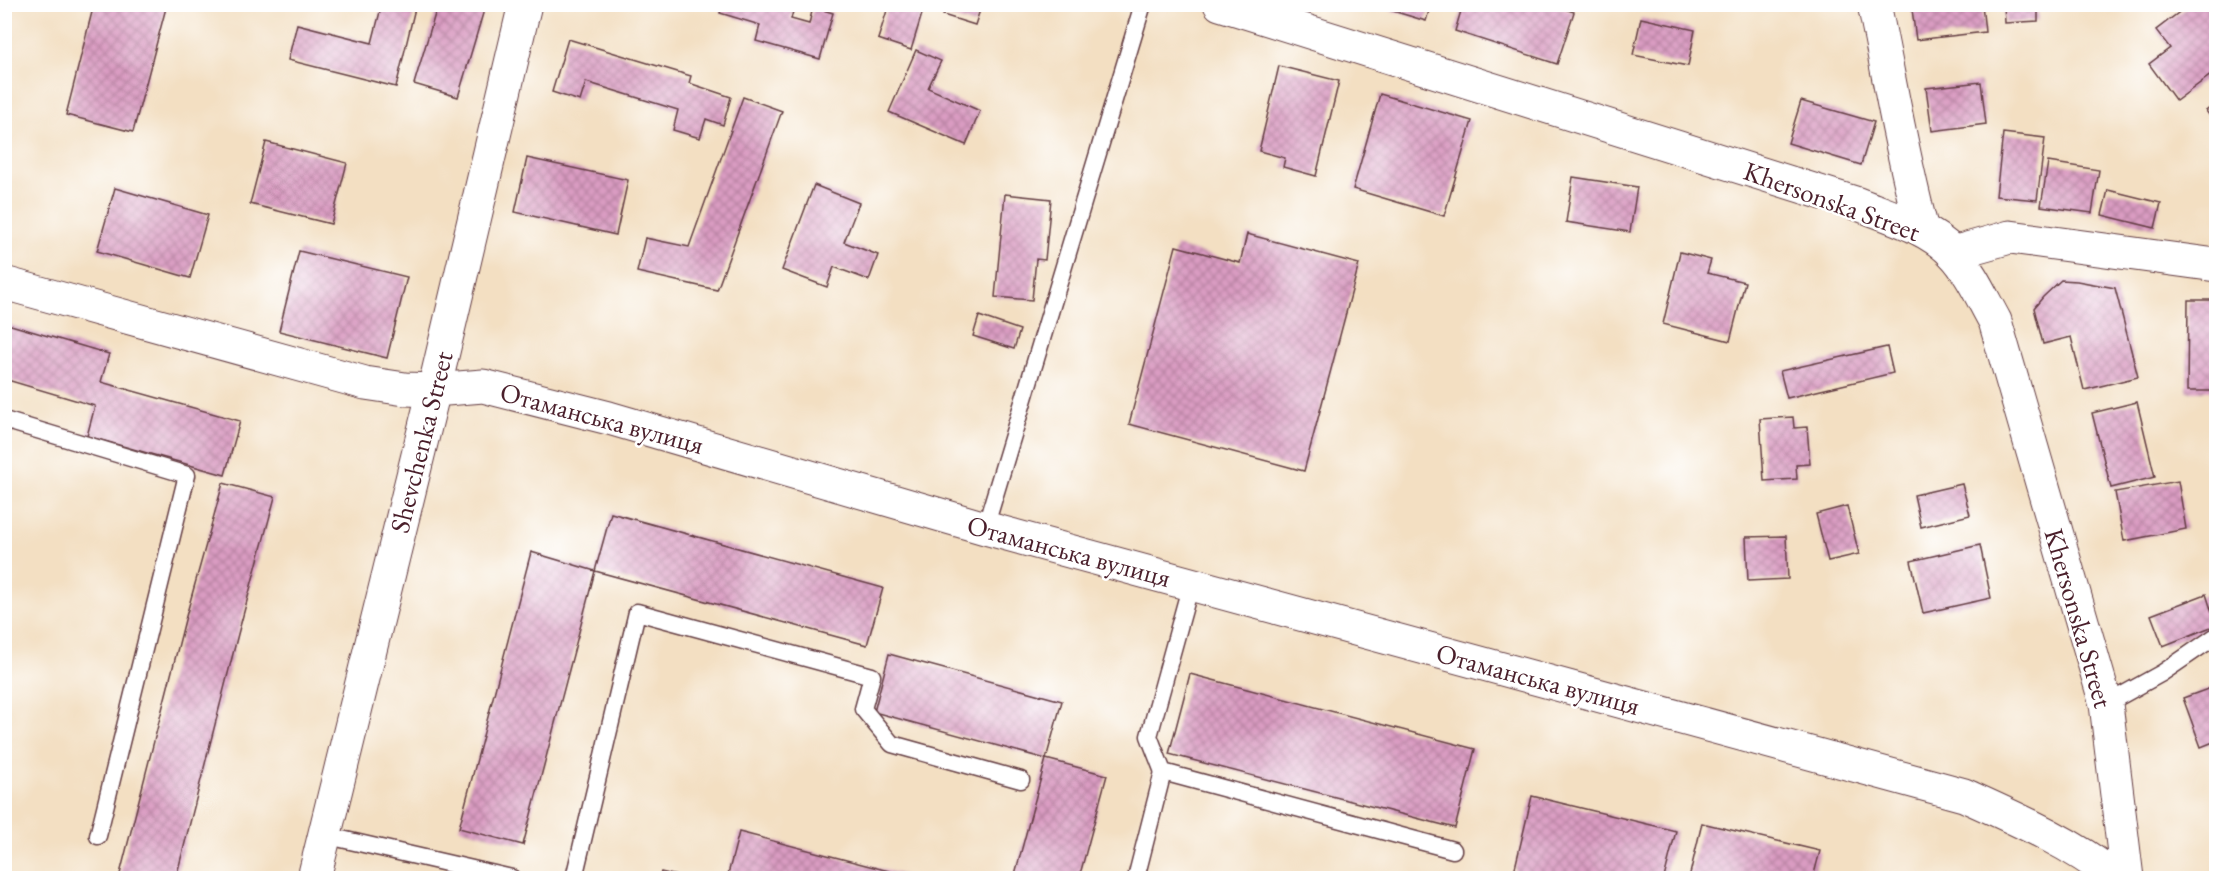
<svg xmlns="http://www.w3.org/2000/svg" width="2221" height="883" font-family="'EB Garamond',serif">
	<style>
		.building { fill: url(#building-cross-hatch) }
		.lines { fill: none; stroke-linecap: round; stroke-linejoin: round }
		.lane-casing { stroke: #633c42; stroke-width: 19 }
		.street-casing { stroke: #633c42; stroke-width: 35 }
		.secondary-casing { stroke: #633c42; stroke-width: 35 }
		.lane { stroke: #fff; stroke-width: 16 }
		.street { stroke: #fff; stroke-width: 33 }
		.secondary { stroke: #fff; stroke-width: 33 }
		.labels { text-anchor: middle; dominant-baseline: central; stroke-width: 5; stroke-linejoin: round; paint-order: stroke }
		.street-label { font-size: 27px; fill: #4a1f2b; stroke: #fff }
	</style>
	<defs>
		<pattern id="building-cross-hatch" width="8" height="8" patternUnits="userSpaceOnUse" patternTransform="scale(1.5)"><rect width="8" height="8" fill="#da9cc2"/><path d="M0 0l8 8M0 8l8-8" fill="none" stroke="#b37f9e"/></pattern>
	</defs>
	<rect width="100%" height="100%" fill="#fff"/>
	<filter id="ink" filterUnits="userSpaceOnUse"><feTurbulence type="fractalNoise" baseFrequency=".0167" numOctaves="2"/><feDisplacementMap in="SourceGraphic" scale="12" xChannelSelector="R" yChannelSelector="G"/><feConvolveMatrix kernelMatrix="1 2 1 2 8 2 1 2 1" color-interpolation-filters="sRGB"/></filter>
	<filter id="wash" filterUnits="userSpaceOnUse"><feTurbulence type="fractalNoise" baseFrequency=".008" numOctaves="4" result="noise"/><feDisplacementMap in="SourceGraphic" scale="24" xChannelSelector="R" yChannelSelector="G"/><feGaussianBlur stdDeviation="1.35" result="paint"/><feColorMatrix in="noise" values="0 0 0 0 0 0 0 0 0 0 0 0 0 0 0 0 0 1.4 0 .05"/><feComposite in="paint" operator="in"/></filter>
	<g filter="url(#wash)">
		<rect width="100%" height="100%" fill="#f3dfc2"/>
		<g id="blocks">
			<g class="building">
				<path d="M94,4H167L133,132L66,115Z"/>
				<path d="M382,4H416L396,87L288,60L297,24L372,43Z"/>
				<path d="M438,4H467L484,10L458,97L414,84Z"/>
				<path d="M722,4H795L791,19L809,24L813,7L833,13L820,59L756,41L760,25L720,13Z"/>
				<path d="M889,4H925L911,50L878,39Z"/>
				<path d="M946,4H982L975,25L943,15Z"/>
				<path d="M1370,4H1431L1426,21Z"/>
				<path d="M1463,4H1550L1574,12L1557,64L1455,31Z"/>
				<path d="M1949,4H1982L1985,32L1916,40L1912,9Z"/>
				<path d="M2004,4H2038V21L2005,23Z"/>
				<path d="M2190,4H2209L2216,14V71L2176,101L2149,64L2170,48L2156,30Z"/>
				<path d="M1641,18L1695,30L1688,66L1633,55Z"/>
				<path d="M568,39L691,76L689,83L731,97L723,125L706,119L700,138L673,130L678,110L586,82L580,101L552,92Z"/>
				<path d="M916,50L941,61L928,88L980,111L966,145L889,112Z"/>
				<path d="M1279,66L1339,81L1316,176L1283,167L1285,158L1259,151Z"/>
				<path d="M1981,82L1986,124L1932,131L1926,88Z"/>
				<path d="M1380,94L1472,121L1444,216L1353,189Z"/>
				<path d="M743,97L782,111L717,290L637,272L645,238L689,247Z"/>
				<path d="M1801,101L1874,122L1861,165L1788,143Z"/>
				<path d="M2216,103V124L2206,111Z"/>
				<path d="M2003,133L2045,138L2037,200L1996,196Z"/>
				<path d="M266,142L347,163L331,224L250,204Z"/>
				<path d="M527,158L628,180L616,235L515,212Z"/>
				<path d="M2048,162L2099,170L2092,213L2041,206Z"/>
				<path d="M1573,177L1637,187L1630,232L1566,222Z"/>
				<path d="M814,185L859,203L844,242L878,255L869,280L834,267L827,287L782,270Z"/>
				<path d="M115,188L208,215L190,278L97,251Z"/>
				<path d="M2108,190L2161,203L2155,228L2102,215Z"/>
				<path d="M1005,194L1051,199L1045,260L1036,259L1032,300L995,297Z"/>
				<path d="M1247,234L1359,264L1304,471L1129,424L1176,246L1240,263Z"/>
				<path d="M299,251L407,277L387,358L279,331Z"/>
				<path d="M1680,252L1711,260L1707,273L1745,282L1730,341L1663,324Z"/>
				<path d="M2061,280L2077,281L2115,288L2138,377L2084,390L2071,337L2043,344L2034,308L2043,297Z"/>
				<path d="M2188,300H2216V391H2187Z"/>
				<path d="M979,316L1020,330L1014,349L973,336Z"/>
				<path d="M4,323L109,354L101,382L240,421L225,475L87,436L95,406L4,379Z"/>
				<path d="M1887,347L1893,373L1787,398L1780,371Z"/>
				<path d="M2137,402L2155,477L2111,488L2092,413Z"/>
				<path d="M1793,417L1794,428L1807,427L1810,464L1796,465L1797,479L1764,481L1760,419Z"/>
				<path d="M2178,481L2186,529L2124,541L2115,492Z"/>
				<path d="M223,483L275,497L238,634L176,878H119L185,620Z"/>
				<path d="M1962,484L1970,515L1921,527L1914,495Z"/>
				<path d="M1847,506L1859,554L1828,561L1816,514Z"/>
				<path d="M611,513L883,588L867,645L595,571L523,845L459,828L531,552L595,571Z"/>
				<path d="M1786,536L1788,579L1748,581L1746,537Z"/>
				<path d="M1980,545L1991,598L1923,613L1911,561Z"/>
				<path d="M2206,594L2216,625L2163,646L2151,615Z"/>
				<path d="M889,654L1062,701L1046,759L874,712Z"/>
				<path d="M1190,674L1475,749L1455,828L1169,754Z"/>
				<path d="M2216,686V741L2201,747L2183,698Z"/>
				<path d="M1046,759L1107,775L1079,878H1014Z"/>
				<path d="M1532,796L1676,831L1664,878H1542L1514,872Z"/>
				<path d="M1702,823L1820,851L1813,878H1689Z"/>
				<path d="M739,832L908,876L907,878H727Z"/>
				<path d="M661,872L685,878H659Z"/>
			</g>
		</g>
	</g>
	<g filter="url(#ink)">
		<use href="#blocks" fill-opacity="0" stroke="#633c42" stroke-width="1.5"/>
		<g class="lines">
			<defs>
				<g id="lane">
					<path d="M4,420L187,475L98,836"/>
					<path d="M985,528L1143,4"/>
					<path d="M1191,584L1149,736L1163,772L1453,850"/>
					<path d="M2106,704L2162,673L2216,636"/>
					<path d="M324,835L512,878"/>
					<path d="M574,878L637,612L872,676L863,709L892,744L1021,780"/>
					<path d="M1136,878L1163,772"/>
				</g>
				<g id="street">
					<path d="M1953,253L2010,237L2216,265"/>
					<path d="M4,283L365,383L405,389L434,390L483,386L609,418L985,528L1964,795C2017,819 2070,842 2116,878"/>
				</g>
				<g id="secondary">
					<path d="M1220,4L1858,204C1891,217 1928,227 1953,253C1971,272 1982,298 1995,321L2106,704L2127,878"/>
					<path d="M1874,4C1890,80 1902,156 1922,230"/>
					<path d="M314,878L434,390L525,4"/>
				</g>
			</defs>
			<use href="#lane" class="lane-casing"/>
			<use href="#street" class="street-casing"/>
			<use href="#secondary" class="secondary-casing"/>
			<use href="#lane" class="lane"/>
			<use href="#street" class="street"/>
			<use href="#secondary" class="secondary"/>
		</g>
	</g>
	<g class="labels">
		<g class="street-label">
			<text transform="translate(1832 201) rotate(20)">Khersonska Street</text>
			<text transform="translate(602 418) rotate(15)">Отаманська вулиця</text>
			<text transform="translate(421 442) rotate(-76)">Shevchenka Street</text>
			<text transform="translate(1069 551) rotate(15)">Отаманська вулиця</text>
			<text transform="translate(2079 618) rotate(74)">Khersonska Street</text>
			<text transform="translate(1538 679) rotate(15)">Отаманська вулиця</text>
		</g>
	</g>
	<rect width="2221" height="883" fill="none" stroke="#fff" stroke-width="24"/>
</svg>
